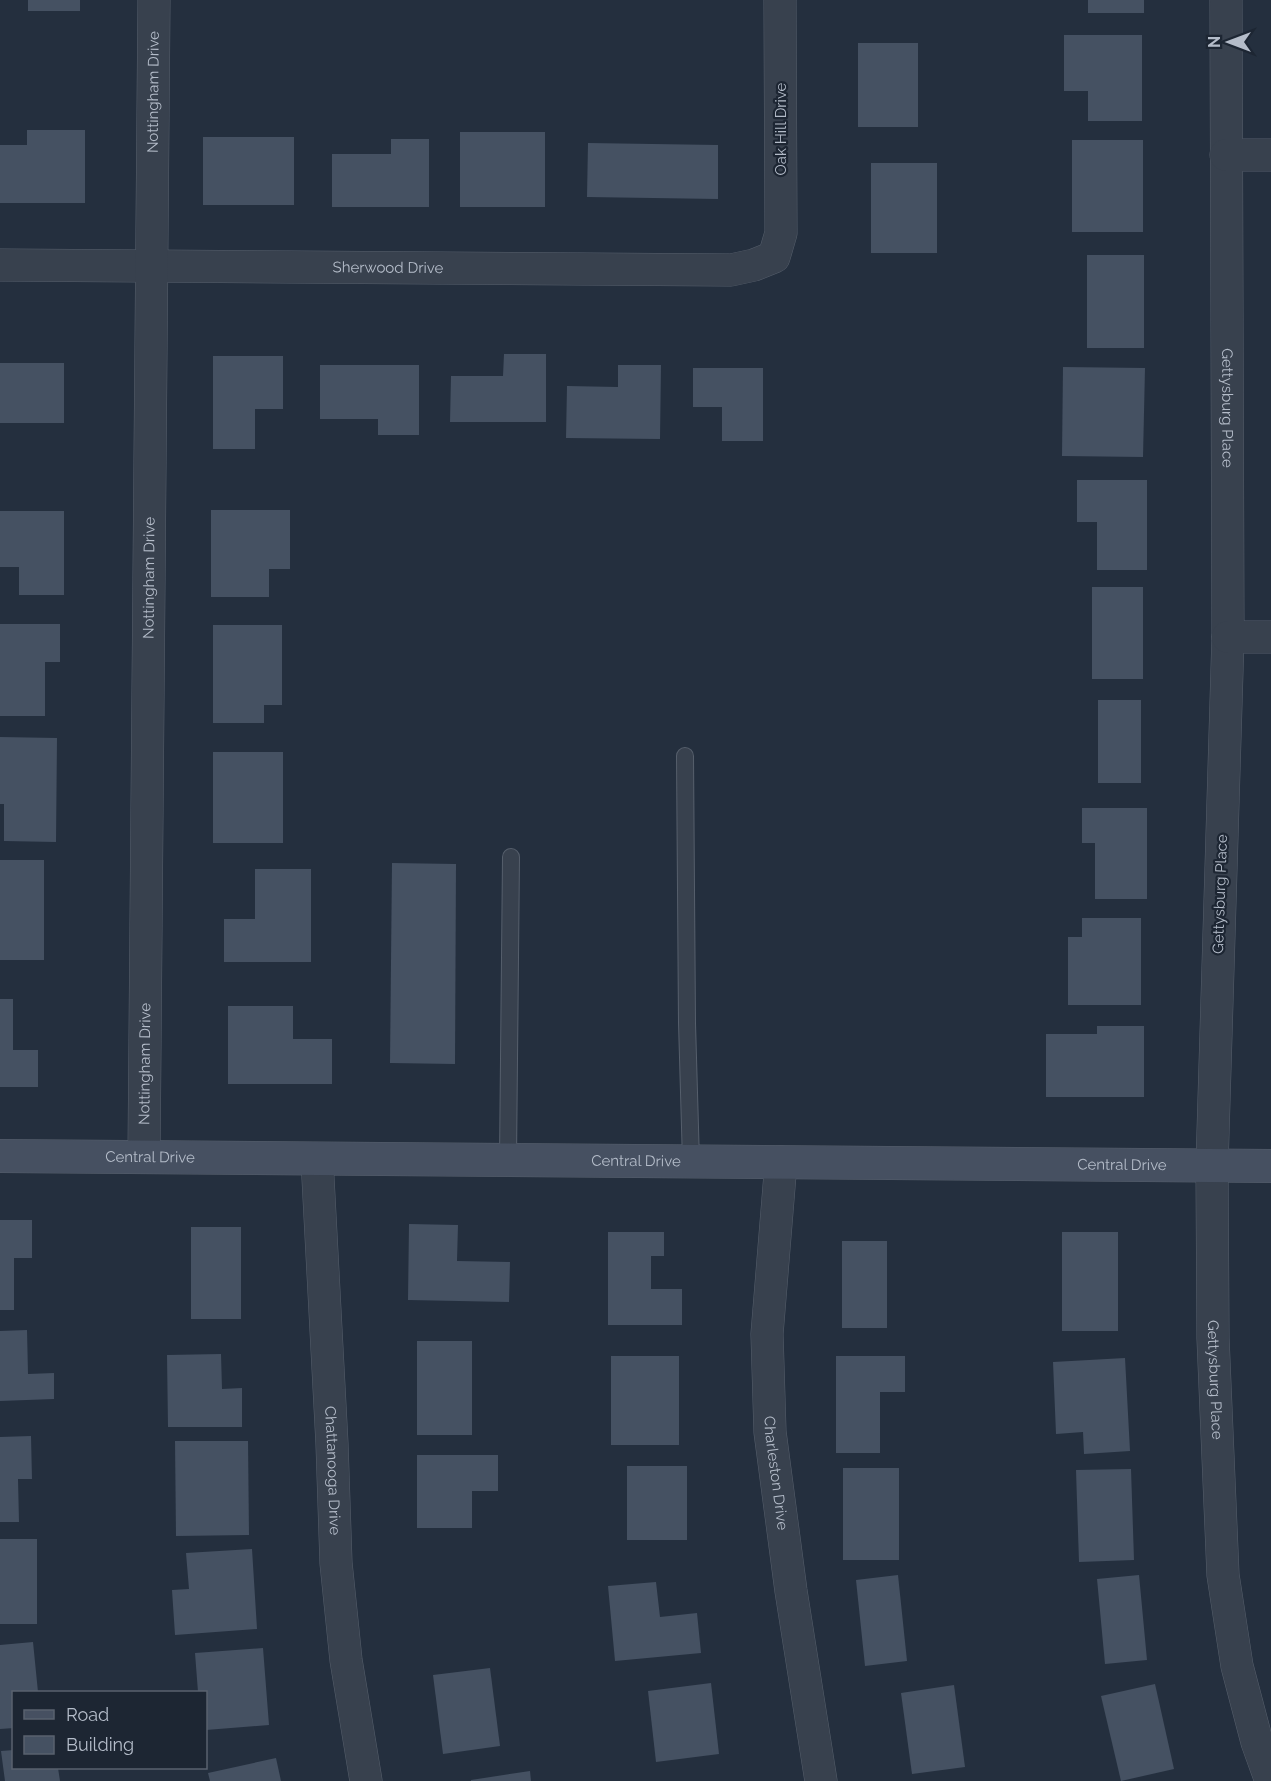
<svg xmlns="http://www.w3.org/2000/svg" width="1271" height="1781" font-family="Raleway,sans-serif">
	<style>
		.building { fill: #455162 }
		.lines { fill: none; stroke-linecap: round; stroke-linejoin: round }
		.lane-casing { stroke: #565f6c; stroke-width: 18 }
		.street-casing { stroke: #565f6c; stroke-width: 33 }
		.secondary-casing { stroke: #565f6c; stroke-width: 34 }
		.lane { stroke: #38414e; stroke-width: 16 }
		.street { stroke: #38414e; stroke-width: 32 }
		.secondary { stroke: #465061; stroke-width: 33 }
		.labels { text-anchor: middle; dominant-baseline: central; stroke-width: 4.5; stroke-linejoin: round; paint-order: stroke }
		.street-label { font-size: 15px; fill: #b4bcc9; stroke: #1d2633 }
	</style>
	<rect width="100%" height="100%" fill="#242f3e"/>
	<g class="building">
		<rect x="28" y="0" width="52" height="11"/>
		<rect x="1088" y="0" width="56" height="13"/>
		<path d="M1064,35H1142V121H1088V91H1064Z"/>
		<rect x="858" y="43" width="60" height="84"/>
		<path d="M27,130H85V203H0V145H27Z"/>
		<rect x="460" y="132" width="85" height="75"/>
		<rect x="203" y="137" width="91" height="68"/>
		<path d="M391,139H429V207H332V154H391Z"/>
		<rect x="1072" y="140" width="71" height="92"/>
		<path d="M588,143L718,145V199L587,197Z"/>
		<rect x="871" y="163" width="66" height="90"/>
		<rect x="1087" y="255" width="57" height="93"/>
		<path d="M504,354H546V422H450L451,376H503Z"/>
		<path d="M213,356H283V409H255V449H213Z"/>
		<rect x="0" y="363" width="64" height="60"/>
		<path d="M320,365H419V435H378V419H320Z"/>
		<path d="M618,365H661L660,439L566,438L567,386L618,387Z"/>
		<path d="M1063,367L1145,368L1143,457L1062,456Z"/>
		<path d="M693,368H763V441H722V407H693Z"/>
		<path d="M1077,480H1147V570H1097V522H1077Z"/>
		<path d="M211,510H290V569H269V597H211Z"/>
		<path d="M0,511H64V595H19V567H0Z"/>
		<rect x="1092" y="587" width="51" height="92"/>
		<path d="M0,624H60V662H45V716H0Z"/>
		<path d="M213,625H282V705H264V723H213Z"/>
		<rect x="1098" y="700" width="43" height="83"/>
		<path d="M0,737L57,738L56,842L4,841V804H0Z"/>
		<rect x="213" y="752" width="70" height="91"/>
		<path d="M1082,808H1147V899H1095V843H1082Z"/>
		<rect x="0" y="860" width="44" height="100"/>
		<path d="M392,863L456,864L455,1064L390,1063Z"/>
		<path d="M255,869H311V962H224V919H255Z"/>
		<path d="M1082,918H1141V1005H1068V937H1082Z"/>
		<path d="M0,999H13V1050H38V1087H0Z"/>
		<path d="M228,1006H293V1039H332V1084H228Z"/>
		<path d="M1097,1026H1144V1097H1046V1034H1097Z"/>
		<path d="M0,1220H32V1258H14V1310H0Z"/>
		<path d="M409,1224L458,1225L457,1261L510,1262L509,1302L408,1300Z"/>
		<rect x="191" y="1227" width="50" height="92"/>
		<path d="M608,1232H664V1256H651V1289H682V1325H608Z"/>
		<rect x="1062" y="1232" width="56" height="99"/>
		<rect x="842" y="1241" width="45" height="87"/>
		<path d="M27,1330L28,1374L54,1373V1399L0,1401V1331Z"/>
		<rect x="417" y="1341" width="55" height="94"/>
		<path d="M221,1354L222,1389L242,1388V1427H168L167,1355Z"/>
		<rect x="611" y="1356" width="68" height="89"/>
		<path d="M836,1356H905V1392H880V1453H836Z"/>
		<path d="M1125,1358L1130,1451L1084,1454L1083,1432L1056,1434L1053,1362Z"/>
		<path d="M31,1436L32,1479H18L19,1522H0V1437Z"/>
		<path d="M175,1441H248L249,1535L176,1536Z"/>
		<path d="M417,1455H498V1491H472V1528H417Z"/>
		<rect x="627" y="1466" width="60" height="74"/>
		<rect x="843" y="1468" width="56" height="92"/>
		<path d="M1131,1469L1134,1560L1079,1562L1076,1470Z"/>
		<rect x="0" y="1539" width="37" height="85"/>
		<path d="M252,1549L257,1629L175,1635L172,1590L189,1589L186,1553Z"/>
		<path d="M898,1575L907,1661L865,1666L856,1580Z"/>
		<path d="M1139,1575L1147,1660L1105,1664L1097,1579Z"/>
		<path d="M656,1582L660,1617L697,1613L701,1653L615,1661L608,1586Z"/>
		<path d="M33,1642L38,1692H14V1728L0,1729V1645Z"/>
		<path d="M263,1648L269,1725L206,1730V1692H198L195,1653Z"/>
		<path d="M490,1668L500,1746L443,1754L433,1675Z"/>
		<path d="M711,1683L719,1754L656,1762L648,1691Z"/>
		<path d="M1155,1684L1174,1769L1121,1781L1101,1696Z"/>
		<path d="M954,1685L965,1767L912,1774L901,1693Z"/>
		<path d="M14,1750V1768H58L60,1781H5L1,1751Z"/>
		<path d="M276,1758L281,1781H210L208,1773Z"/>
		<path d="M530,1771L531,1781H471V1780Z"/>
	</g>
	<g class="lines">
		<defs>
			<g id="lane">
				<path d="M685,756L687,1023L691,1162"/>
				<path d="M508,1160L511,857"/>
			</g>
			<g id="street">
				<path id="s1" d="M1226,0L1228,637L1212,1166L1213,1338L1223,1575L1237,1666L1257,1742L1271,1781"/>
				<path d="M1226,155H1271"/>
				<path id="s2" d="M0,265L731,270L754,265L774,257L781,233L780,0"/>
				<path d="M1228,637H1271"/>
				<path id="s3" d="M144,1157L154,0"/>
				<path id="s4" d="M317,1159L332,1444L336,1563L346,1660L366,1781"/>
				<path id="s5" d="M781,1162L767,1334L770,1432L791,1591L821,1781"/>
			</g>
			<g id="secondary">
				<path id="s6" d="M0,1156L1271,1166"/>
			</g>
		</defs>
		<use href="#lane" class="lane-casing"/>
		<use href="#street" class="street-casing"/>
		<use href="#secondary" class="secondary-casing"/>
		<use href="#lane" class="lane"/>
		<use href="#street" class="street"/>
		<use href="#secondary" class="secondary"/>
	</g>
	<g class="labels">
		<g class="street-label">
			<text stroke="none"><textPath href="#s3" startOffset="1065">Nottingham Drive</textPath></text>
			<text transform="translate(781 129) rotate(-90)">Oak Hill Drive</text>
			<text stroke="none"><textPath href="#s2" startOffset="388">Sherwood Drive</textPath></text>
			<text stroke="none"><textPath href="#s1" startOffset="408">Gettysburg Place</textPath></text>
			<text stroke="none"><textPath href="#s3" startOffset="579">Nottingham Drive</textPath></text>
			<text transform="translate(1220 894) rotate(-88)">Gettysburg Place</text>
			<text stroke="none"><textPath href="#s3" startOffset="93">Nottingham Drive</textPath></text>
			<text stroke="none"><textPath href="#s6" startOffset="150">Central Drive</textPath></text>
			<text stroke="none"><textPath href="#s6" startOffset="636">Central Drive</textPath></text>
			<text stroke="none"><textPath href="#s6" startOffset="1122">Central Drive</textPath></text>
			<text stroke="none"><textPath href="#s1" startOffset="1380">Gettysburg Place</textPath></text>
			<text stroke="none"><textPath href="#s4" startOffset="312">Chattanooga Drive</textPath></text>
			<text stroke="none"><textPath href="#s5" startOffset="312">Charleston Drive</textPath></text>
		</g>
	</g>
	<rect x="12" y="1691" width="195" height="78" fill="#1d2633" stroke="#59626f" stroke-width="1.5"/>
	<rect x="24" y="1710" width="30" height="9" fill="#465061" stroke="#59626f" stroke-width="1.5"/>
	<text x="66" y="1721" font-size="18" fill="#b4bcc9">Road</text>
	<rect x="24" y="1736" width="30" height="18" fill="#455162" stroke="#59626f" stroke-width="1.5"/>
	<text x="66" y="1751" font-size="18" fill="#b4bcc9">Building</text>
	<g transform="translate(1229 42) rotate(270)" stroke="#1d2633" stroke-width="4.5" paint-order="stroke">
	<path d="M0-4.5L10 22L0 15L-10 22Z" fill="#b4bcc9"/>
	<text y="-9" font-size="16" font-weight="bold" text-anchor="middle" fill="#b4bcc9">N</text>
	</g>
</svg>
